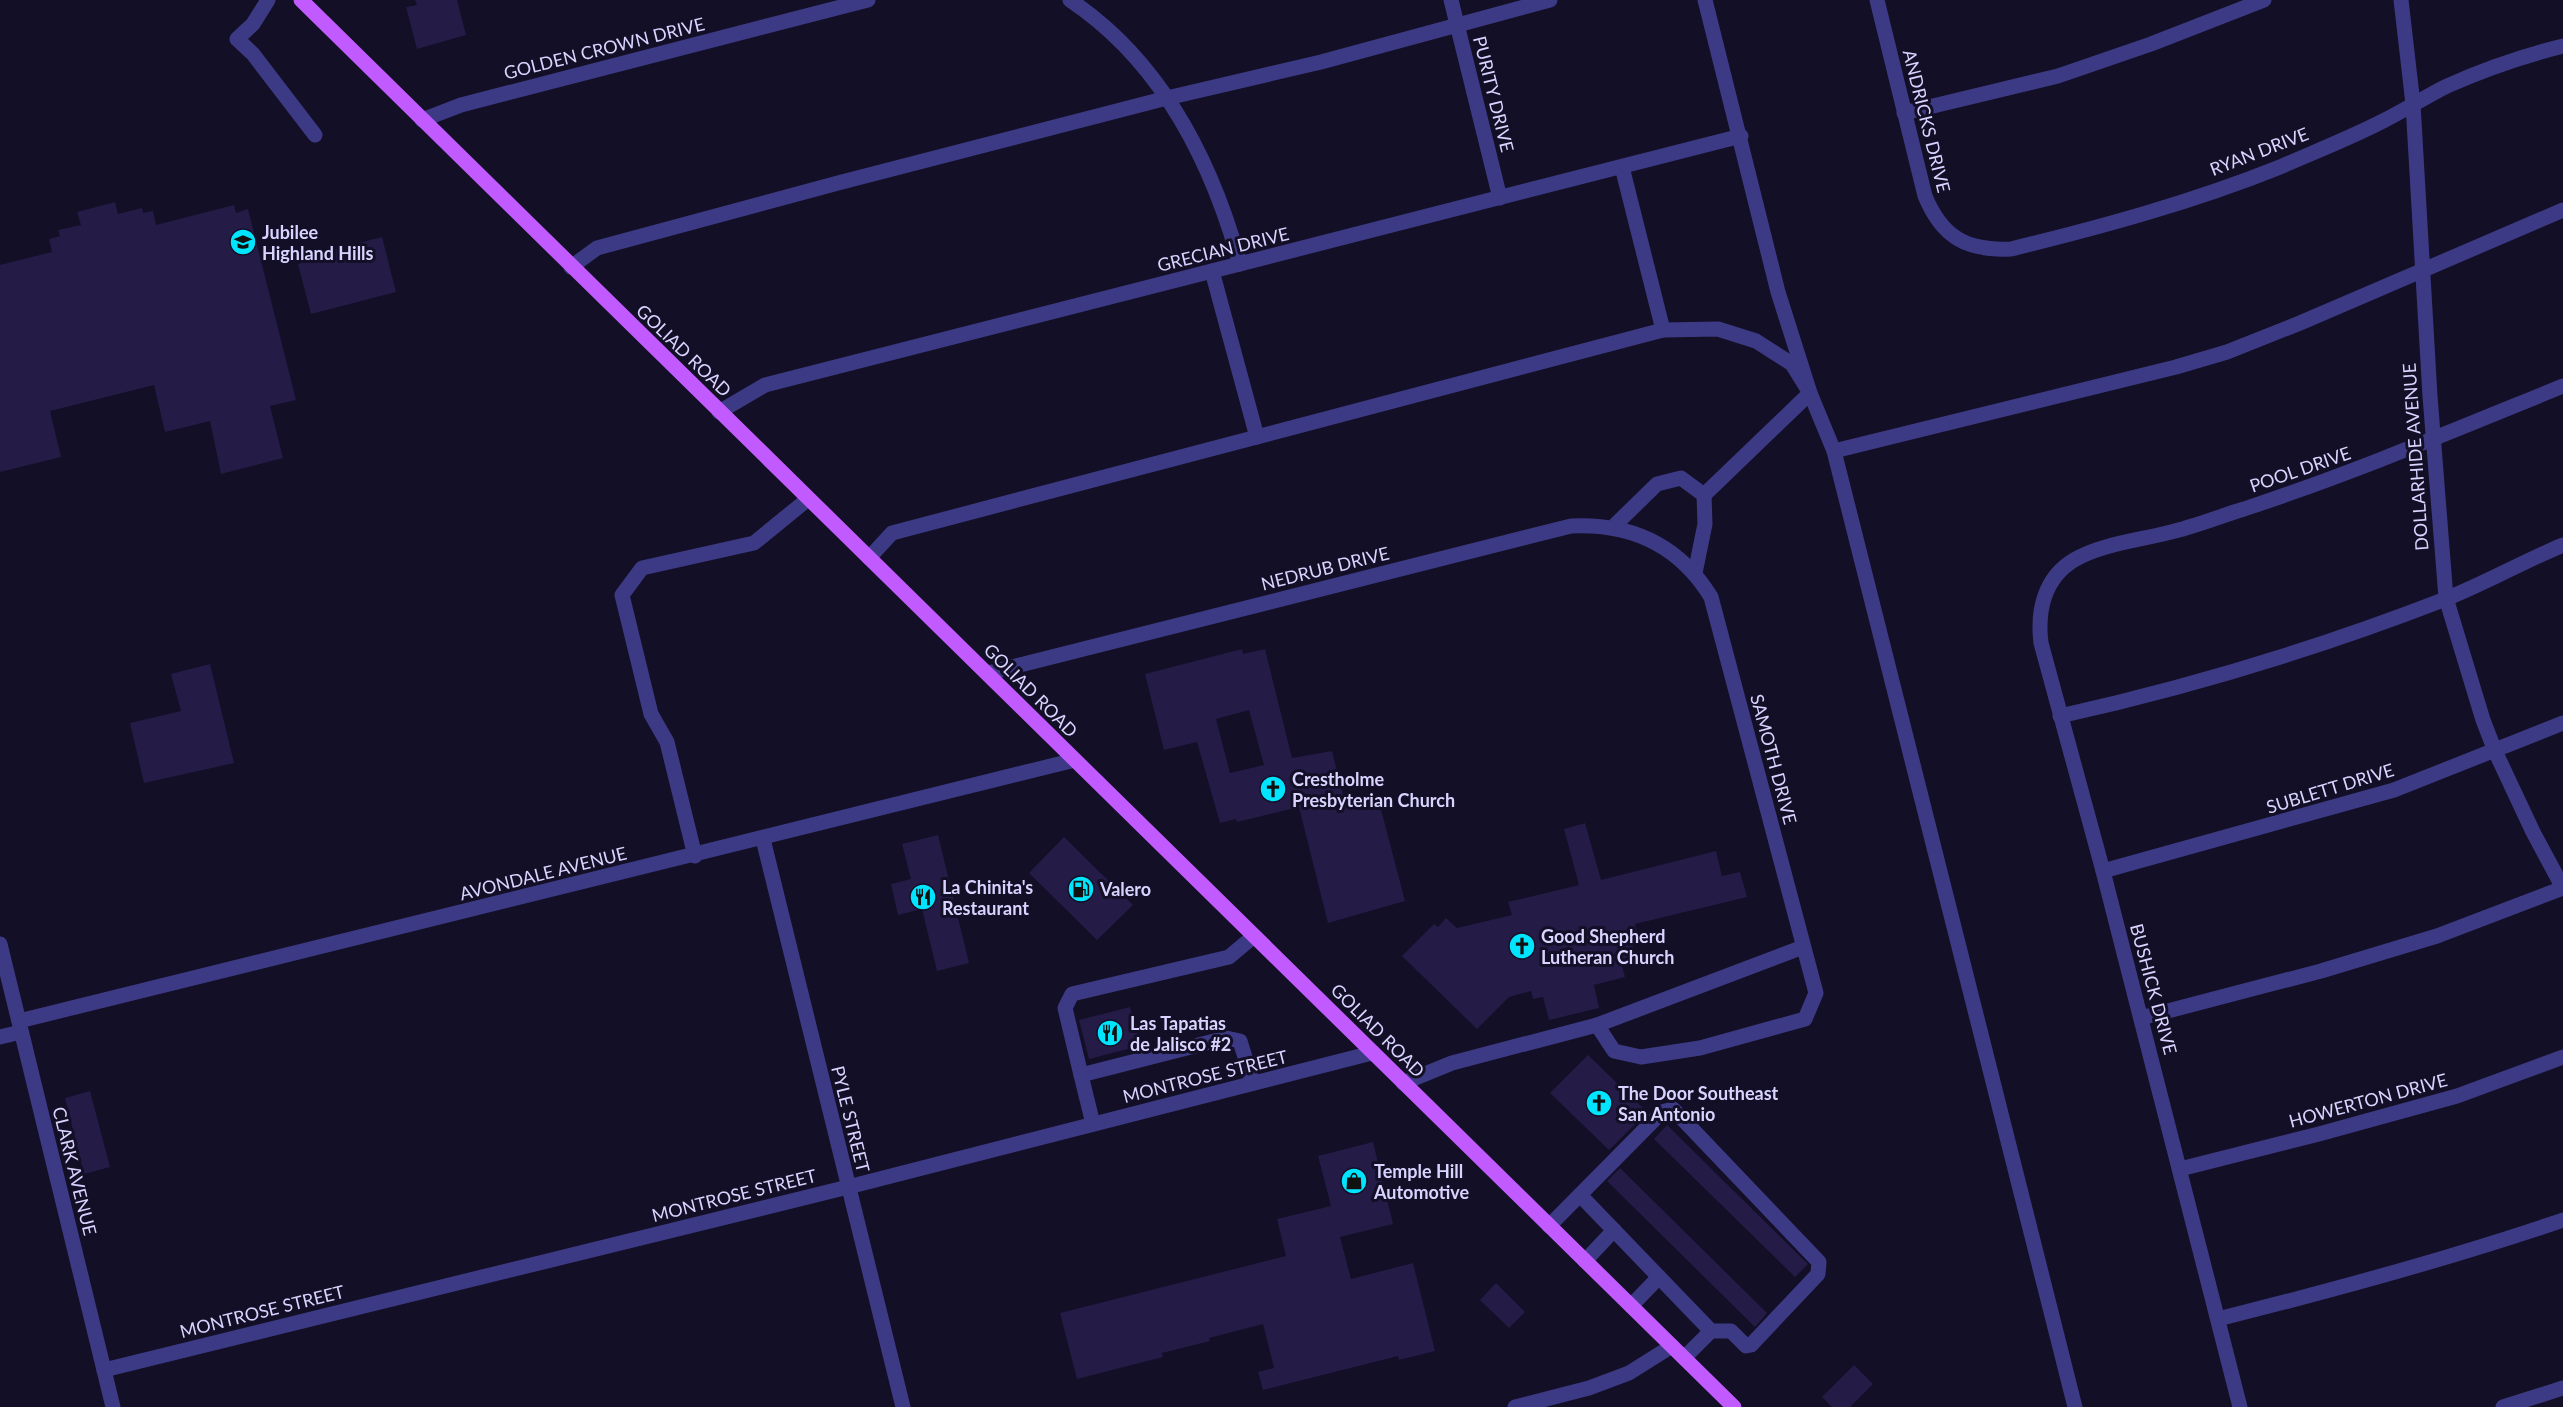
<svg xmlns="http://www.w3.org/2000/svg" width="2563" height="1407" font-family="Lato,sans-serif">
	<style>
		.building { fill: #241b47; fill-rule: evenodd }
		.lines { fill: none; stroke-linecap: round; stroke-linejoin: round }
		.minor { stroke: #3d3a85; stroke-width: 15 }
		.major { stroke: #c25bff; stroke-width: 15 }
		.labels { text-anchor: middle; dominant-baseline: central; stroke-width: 6; stroke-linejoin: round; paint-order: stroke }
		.street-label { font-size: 18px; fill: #d9d4ff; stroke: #130f26 }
		.poi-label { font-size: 18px; font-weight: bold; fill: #d9d4ff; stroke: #130f26; text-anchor: start }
	</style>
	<rect width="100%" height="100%" fill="#130f26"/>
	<g class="building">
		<path d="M415,0H457L466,35L417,49L406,7L417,5Z"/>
		<path d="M115,202L118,214L142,208L143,213L153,211L156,225L234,205L236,213L248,209L296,400L270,406L283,458L221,474L210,421L165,432L154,385L50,411L61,457L0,472V265L52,252L49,239L60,236L58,230L81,225L77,212Z"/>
		<path d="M382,237L396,292L311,314L298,264L314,260L312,255Z"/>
		<path d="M1242,649L1243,654L1265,649L1292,758L1332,751L1346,807L1378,798L1405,901L1328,923L1299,807L1237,822L1236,819L1220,823L1197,742L1164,750L1145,674ZM1249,710L1264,765L1230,773L1216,719Z"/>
		<path d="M210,664L234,763L144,783L130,723L181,711L171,674Z"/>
		<path d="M1585,823L1601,880L1716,851L1722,876L1740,872L1747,897L1635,924L1638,935L1631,937L1637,962L1622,966L1625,977L1594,985L1599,1008L1549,1020L1543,997L1533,999L1531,991L1509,997L1477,1029L1402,956L1434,924L1438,927L1446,918L1457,928L1512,915L1508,902L1579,885L1564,829Z"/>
		<path d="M938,835L969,963L937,971L922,909L898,915L891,884L911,879L902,844Z"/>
		<path d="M1064,837L1133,905L1097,940L1029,873Z"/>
		<path d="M1130,1007L1140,1046L1089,1059L1079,1020Z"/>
		<path d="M1588,1055L1647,1112L1609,1150L1550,1093Z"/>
		<path d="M90,1091L110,1167L84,1174L65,1098Z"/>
		<path d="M1667,1125L1808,1264L1795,1277L1654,1139Z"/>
		<path d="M1373,1142L1393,1224L1340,1237L1351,1279L1413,1263L1435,1351L1399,1360L1398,1356L1263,1390L1258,1372L1274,1368L1263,1324L1209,1338L1210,1341L1162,1353L1163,1357L1077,1379L1060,1313L1286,1256L1277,1219L1331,1206L1318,1156Z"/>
		<path d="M1620,1168L1767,1313L1755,1327L1607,1181Z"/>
		<path d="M1496,1283L1525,1312L1509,1328L1480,1300Z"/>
		<path d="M1854,1365L1873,1384L1850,1407H1832L1822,1397Z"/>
	</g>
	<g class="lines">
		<g class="minor">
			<path d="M268,0L253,24L237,39L253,54L315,135"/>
			<path d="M1070,0C1161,61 1212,162 1240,264"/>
			<path d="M1451,0L1500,198"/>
			<path d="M1705,0L1778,292L1810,393L1834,451L2075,1407"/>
			<path d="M1877,0L1925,196C1942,237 1966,251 2011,249C2101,227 2193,202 2280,167C2314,152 2350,138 2383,121C2405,110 2425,97 2447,86C2485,69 2523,56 2563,46"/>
			<path d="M2401,0L2413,104L2430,396L2446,598L2483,720L2495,751L2533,832L2563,888"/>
			<path d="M1904,113L2058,76L2151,44L2264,0"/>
			<path d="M422,120L461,105L868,0"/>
			<path d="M1622,167L1663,330"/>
			<path d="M571,267L597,248L838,183L1167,98L1321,62L1550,0"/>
			<path d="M1212,271L1257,437"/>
			<path d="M719,412L765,385L1741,136"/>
			<path d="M1834,451L2176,367L2227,352L2300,323L2563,210"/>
			<path d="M1613,527L1657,484L1681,478L1704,495L1705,524L1695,573"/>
			<path d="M869,558L892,533L1663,330L1718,329L1756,341L1792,364L1810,393L1704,495"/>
			<path d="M988,673L1571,526C1631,523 1679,545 1711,597L1816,993L1805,1019L1700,1048L1641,1057L1614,1051L1597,1025"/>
			<path d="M2060,716C2190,687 2319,648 2443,600C2484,584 2522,562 2563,545"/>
			<path d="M763,839L903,1407"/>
			<path d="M695,856L667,742L651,714L622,595L642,568L754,543L808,499"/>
			<path d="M2103,871L2394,790L2563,723"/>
			<path d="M0,944L113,1407"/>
			<path d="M2141,1018L2321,971L2437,936L2563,888"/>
			<path d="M19,1021L1075,760"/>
			<path d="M0,1037L21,1032"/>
			<path d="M1081,1075L1093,1124"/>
			<path d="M1253,1083L1240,1041L1226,1038L1081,1075L1065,1008L1072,994L1229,957L1254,936"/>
			<path d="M1403,1083L1452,1063L1597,1025L1803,947"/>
			<path d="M2180,1169L2319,1134L2457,1096L2563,1057"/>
			<path d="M1580,1195L1711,1331"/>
			<path d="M1549,1226L1662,1112L1673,1109L1819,1262L1818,1274L1751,1345L1746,1346L1731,1331H1711L1684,1358"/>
			<path d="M1585,1261L1614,1230"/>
			<path d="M1631,1306L1659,1277"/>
			<path d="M2218,1319C2334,1290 2449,1259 2563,1220"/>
			<path d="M104,1370L848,1187L1372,1053"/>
			<path d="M1515,1407L1589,1388L1629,1373L1672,1346"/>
			<path d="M2240,1407L2103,871L2041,643C2037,611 2044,578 2074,560C2103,543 2143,540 2175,531C2198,525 2221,516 2244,509C2353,473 2457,429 2563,386"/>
			<path d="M2503,1407L2563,1388"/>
		</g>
		<path class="major" d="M301,0L1734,1407"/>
	</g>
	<defs>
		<symbol id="school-disc" viewBox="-11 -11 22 22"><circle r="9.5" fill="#00e5ff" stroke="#130f26"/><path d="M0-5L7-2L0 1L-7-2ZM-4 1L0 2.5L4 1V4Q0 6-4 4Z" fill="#111"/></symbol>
		<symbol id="church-disc" viewBox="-11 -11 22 22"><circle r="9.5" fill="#00e5ff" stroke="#130f26"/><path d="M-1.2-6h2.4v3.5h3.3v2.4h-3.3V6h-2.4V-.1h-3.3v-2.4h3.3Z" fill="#111"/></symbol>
		<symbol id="fuel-disc" viewBox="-11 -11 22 22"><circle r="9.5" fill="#00e5ff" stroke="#130f26"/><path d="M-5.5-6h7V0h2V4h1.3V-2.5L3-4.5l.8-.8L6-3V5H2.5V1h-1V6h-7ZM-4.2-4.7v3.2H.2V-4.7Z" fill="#111"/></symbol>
		<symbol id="restaurant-disc" viewBox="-11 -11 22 22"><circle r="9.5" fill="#00e5ff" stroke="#130f26"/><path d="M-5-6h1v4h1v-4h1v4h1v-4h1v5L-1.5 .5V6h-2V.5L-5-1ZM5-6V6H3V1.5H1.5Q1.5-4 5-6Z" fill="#111"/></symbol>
		<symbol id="shop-disc" viewBox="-11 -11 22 22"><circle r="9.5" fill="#00e5ff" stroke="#130f26"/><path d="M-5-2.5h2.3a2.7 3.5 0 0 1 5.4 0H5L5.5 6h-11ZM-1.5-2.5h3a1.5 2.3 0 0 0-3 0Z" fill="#111"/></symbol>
	</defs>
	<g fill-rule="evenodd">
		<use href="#school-disc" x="228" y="227" width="30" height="30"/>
		<use href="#church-disc" x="1258" y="774" width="30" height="30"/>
		<use href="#fuel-disc" x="1066" y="874" width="30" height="30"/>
		<use href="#restaurant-disc" x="908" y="882" width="30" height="30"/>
		<use href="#church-disc" x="1507" y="931" width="30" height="30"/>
		<use href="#restaurant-disc" x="1095" y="1018" width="30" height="30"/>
		<use href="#church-disc" x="1584" y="1088" width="30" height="30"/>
		<use href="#shop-disc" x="1339" y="1166" width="30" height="30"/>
	</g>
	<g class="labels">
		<g class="street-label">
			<text transform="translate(604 48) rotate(-14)">GOLDEN CROWN DRIVE</text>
			<text transform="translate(1494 94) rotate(76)">PURITY DRIVE</text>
			<text transform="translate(1927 121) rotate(76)">ANDRICKS DRIVE</text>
			<text transform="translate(2259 151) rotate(-21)">RYAN DRIVE</text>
			<text transform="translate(1223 249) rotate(-14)">GRECIAN DRIVE</text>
			<text transform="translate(684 350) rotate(44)">GOLIAD ROAD</text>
			<text transform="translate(2415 457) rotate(-94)">DOLLARHIDE AVENUE</text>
			<text transform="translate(2300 469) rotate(-19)">POOL DRIVE</text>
			<text transform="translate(1325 568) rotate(-14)">NEDRUB DRIVE</text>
			<text transform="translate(1031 690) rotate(45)">GOLIAD ROAD</text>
			<text transform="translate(1774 759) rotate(75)">SAMOTH DRIVE</text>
			<text transform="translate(2330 788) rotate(-17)">SUBLETT DRIVE</text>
			<text transform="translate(543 873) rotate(-14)">AVONDALE AVENUE</text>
			<text transform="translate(2154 989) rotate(75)">BUSHICK DRIVE</text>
			<text transform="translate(1378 1030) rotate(45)">GOLIAD ROAD</text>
			<text transform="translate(1205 1076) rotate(-14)">MONTROSE STREET</text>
			<text transform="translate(2368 1100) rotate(-15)">HOWERTON DRIVE</text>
			<text transform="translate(851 1119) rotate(76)">PYLE STREET</text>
			<text transform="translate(75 1171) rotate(76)">CLARK AVENUE</text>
			<text transform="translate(734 1195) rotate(-14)">MONTROSE STREET</text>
			<text transform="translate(262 1311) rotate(-14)">MONTROSE STREET</text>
		</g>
		<g class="poi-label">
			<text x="262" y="232">Jubilee<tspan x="262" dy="21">Highland Hills</tspan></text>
			<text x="1292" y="779">Crestholme<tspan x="1292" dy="21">Presbyterian Church</tspan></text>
			<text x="942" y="887">La Chinita's<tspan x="942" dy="21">Restaurant</tspan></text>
			<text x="1100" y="889">Valero</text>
			<text x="1541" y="936">Good Shepherd<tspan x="1541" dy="21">Lutheran Church</tspan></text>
			<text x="1130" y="1023">Las Tapatias<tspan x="1130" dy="21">de Jalisco #2</tspan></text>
			<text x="1618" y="1093">The Door Southeast<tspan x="1618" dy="21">San Antonio</tspan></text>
			<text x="1374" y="1171">Temple Hill<tspan x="1374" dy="21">Automotive</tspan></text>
		</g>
	</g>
</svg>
